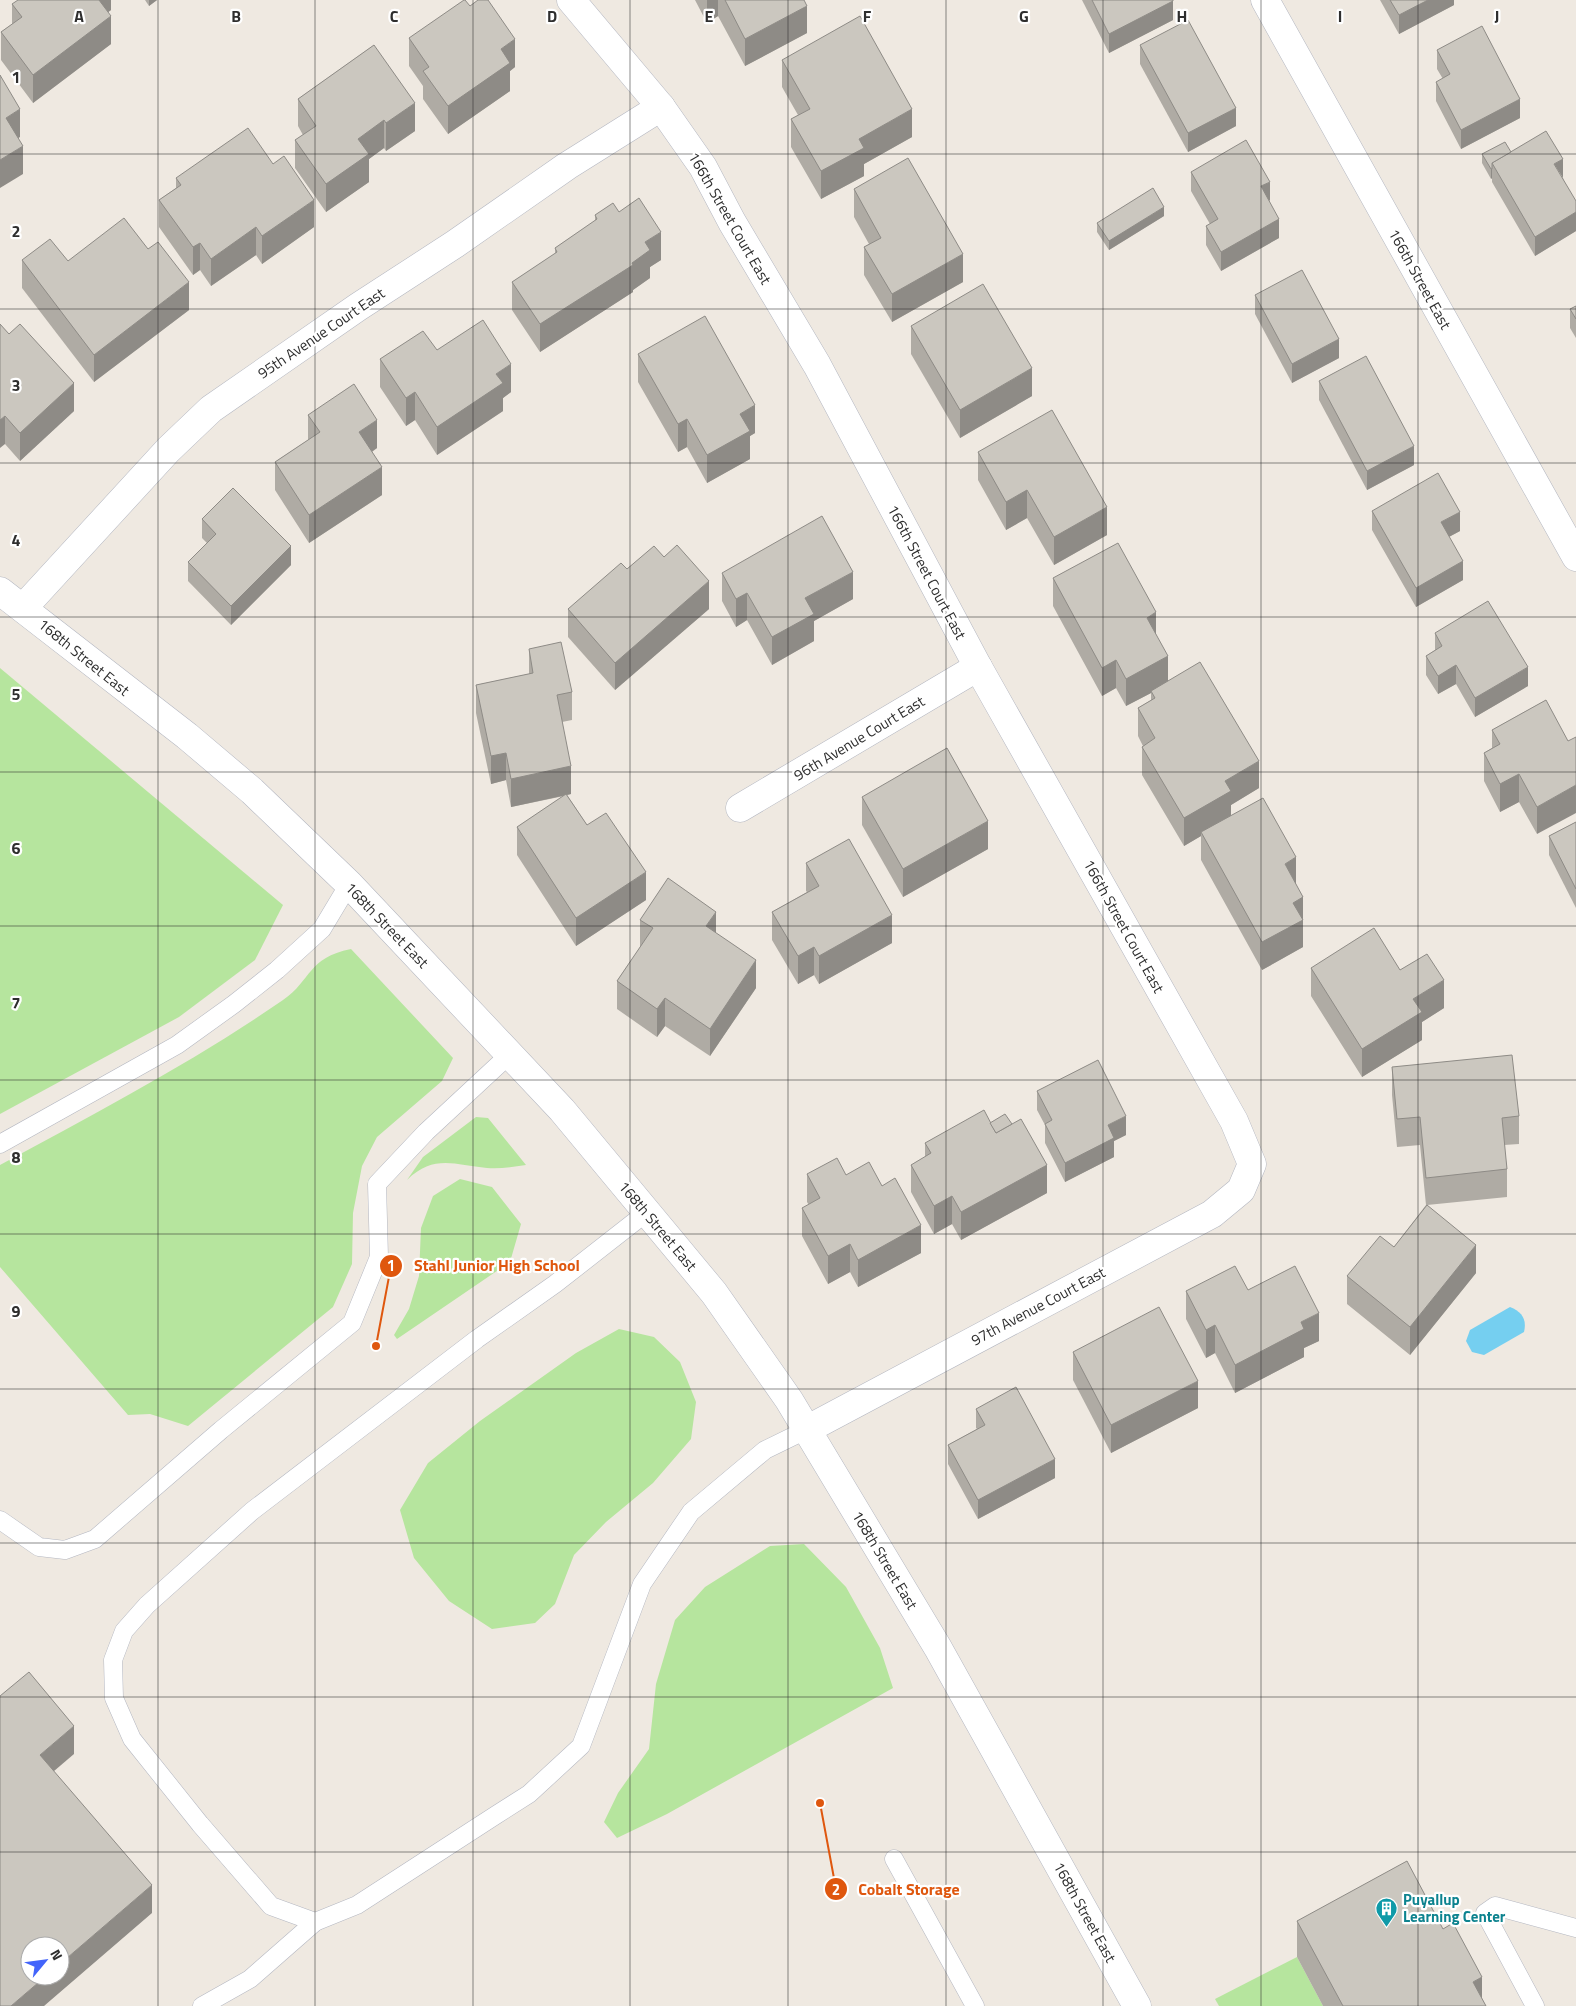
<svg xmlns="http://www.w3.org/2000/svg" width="1576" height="2006" font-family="'Titillium Web',sans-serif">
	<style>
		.green { fill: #b6e59e }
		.water { fill: #75cff0 }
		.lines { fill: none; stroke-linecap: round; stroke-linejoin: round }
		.lane-casing { stroke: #b4b7c1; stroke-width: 19 }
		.street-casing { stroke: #b4b7c1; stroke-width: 29 }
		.secondary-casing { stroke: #b4b7c1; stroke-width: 29 }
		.lane { stroke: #fff; stroke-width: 18 }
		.street { stroke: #fff; stroke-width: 28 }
		.secondary { stroke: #fff; stroke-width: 28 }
		.wall { fill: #afaba4 }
		.shaded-wall { fill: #8e8b86 }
		.building { fill: #cbc7bf; stroke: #8e8b86 }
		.grid { fill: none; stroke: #2e2e2e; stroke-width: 1; stroke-opacity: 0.55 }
		.labels { text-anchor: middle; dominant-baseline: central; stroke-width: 4.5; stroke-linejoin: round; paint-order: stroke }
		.street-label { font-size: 15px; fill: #2e2e2e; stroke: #fff }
		.culture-label { font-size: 15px; font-weight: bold; fill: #0d838f; stroke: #fff; text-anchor: start }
		.grid-label { font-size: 16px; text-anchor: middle; font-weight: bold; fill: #2e2e2e; stroke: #fff; stroke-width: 4.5; stroke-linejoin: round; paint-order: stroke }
		.leader { fill: none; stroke: #df570e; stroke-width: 2 }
		.callout-dot { fill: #df570e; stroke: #fff; stroke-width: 2 }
		.mark-label { font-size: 15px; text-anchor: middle; font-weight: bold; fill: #fff }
		.callout-label { font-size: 16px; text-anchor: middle; font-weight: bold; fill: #df570e; stroke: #fff; stroke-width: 4.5; stroke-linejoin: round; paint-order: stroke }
	</style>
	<rect width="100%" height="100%" fill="#efe9e1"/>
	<g class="green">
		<path d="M0,668L283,905L255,960L179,1017L0,1114Z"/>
		<path d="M351,949L453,1058L442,1081L377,1137L362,1166L353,1213L352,1264L333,1307L188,1426L150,1414L128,1415L0,1267V1165C96,1113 193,1062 283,1000C312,980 307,958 351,949Z"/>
		<path d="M476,1117L488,1118L526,1165C513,1167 500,1169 487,1168C454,1165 434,1154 407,1180L423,1157Z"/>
		<path d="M460,1179L492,1187L521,1224L510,1262L397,1339L394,1335L409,1309L419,1276L421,1228L433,1196Z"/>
		<path d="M619,1329L654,1337L680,1362L696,1402L691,1439L653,1483L606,1522L574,1555L555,1604L535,1623L492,1629L449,1601L414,1558L400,1510L428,1463L480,1421L576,1353Z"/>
		<path d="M804,1544L846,1587L880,1648L893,1688L667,1814L617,1838L604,1822L618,1793L649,1749L656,1684L675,1620L705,1587L770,1546Z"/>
		<path d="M1297,1957L1323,2006H1219L1215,1999Z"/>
	</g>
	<path class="water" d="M1510,1307C1522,1312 1527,1319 1524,1332L1484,1355L1472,1352L1466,1341L1470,1330Z"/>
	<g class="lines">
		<defs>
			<g id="lane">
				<path d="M0,1144L177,1045L234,1004L277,970L322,929L349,884"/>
				<path d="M647,1212L555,1284L477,1339L252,1511L147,1605L124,1631L113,1660L114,1698L132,1739L200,1824L271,1906L315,1922L357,1905L496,1815L529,1794L581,1746L642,1584L691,1512L765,1450L806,1430"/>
				<path d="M0,1520L39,1547L65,1550L95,1539L221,1430L352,1323L379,1257L377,1184L426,1132L510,1054"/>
				<path d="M894,1859L975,2006"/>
				<path d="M202,2006L250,1979L315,1922"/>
				<path d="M1535,2006L1485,1913L1495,1906L1576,1928"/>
			</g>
			<g id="street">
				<path d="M571,0L661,107L703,167L732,222L817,365L978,667L1234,1121L1252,1164L1241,1190L1212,1214L806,1430"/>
				<path d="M1265,0L1576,557"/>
				<path d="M23,608L168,450L211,409L358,307L455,244L567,166L661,107"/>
				<path d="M740,808L978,667"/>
			</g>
			<path id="secondary" d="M0,591L187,736L252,791L349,884L562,1110L714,1293L789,1400L938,1648L1137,2006"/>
		</defs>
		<use href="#lane" class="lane-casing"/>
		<use href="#street" class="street-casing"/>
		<use href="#secondary" class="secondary-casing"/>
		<use href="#lane" class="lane"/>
		<use href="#street" class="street"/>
		<use href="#secondary" class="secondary"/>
	</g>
	<g class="wall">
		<path d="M111,0V10L108,12L111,44L33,103L1,60V32L12,24V4Z"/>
		<path d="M145,0H157L149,6Z"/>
		<path d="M695,0H804L807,33L745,66L718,16L707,23Z"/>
		<path d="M1082,0H1173V20L1109,53Z"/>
		<path d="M1380,0H1454V5L1399,34Z"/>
		<path d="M409,38L515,67L510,71V91L448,134L423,99V86L409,66Z"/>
		<path d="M374,45L415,131L386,151L384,148L369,159V182L326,212L295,168V140L303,135L298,126V99Z"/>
		<path d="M1140,45L1236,126L1188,152L1140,64Z"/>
		<path d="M1437,50L1520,118L1461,149L1436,101V82L1443,79L1437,69Z"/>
		<path d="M782,60L912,137L864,164V176L821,199L791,147V119L798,115L782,87Z"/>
		<path d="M1511,152L1563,178L1576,212V231L1535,256L1492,182V178L1491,179L1482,163V154Z"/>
		<path d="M1191,172L1270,200L1269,201L1279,238L1221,271L1206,245V226L1210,224L1191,191Z"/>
		<path d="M176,178L314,227L262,264L256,255L211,286L200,270L193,275L159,227V200L176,188Z"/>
		<path d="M854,189L963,282L892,322L864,275V247L869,244L854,217Z"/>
		<path d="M619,212L661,260L650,267V278L633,290V292L540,352L512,310V282L555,254V248L595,221V215Z"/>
		<path d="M1164,216L1109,250L1097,232V223Z"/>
		<path d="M22,260L68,261L189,310L94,382L22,288Z"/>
		<path d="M1255,295L1339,358L1292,383L1255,314Z"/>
		<path d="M1576,306V338L1570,328V309Z"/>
		<path d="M0,324L74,411L20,461L5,444Z"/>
		<path d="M911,326L1032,396L960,438L911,354Z"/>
		<path d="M437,350L511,392L503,398V411L437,455L415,420L406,426L380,387V359Z"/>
		<path d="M638,354L755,433L750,436V459L707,483L687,447L678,452L638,382Z"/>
		<path d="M1319,381L1414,465L1367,490L1319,400Z"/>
		<path d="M308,415L377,448L372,452L382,495L309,543L275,490V462L308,440Z"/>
		<path d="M978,452L1107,535L1054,565L1027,518L1006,530L978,480Z"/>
		<path d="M1372,511L1460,531L1449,537L1463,580L1416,607L1372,530Z"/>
		<path d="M202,519L291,565L231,625L188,581V562L207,543L202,538Z"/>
		<path d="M664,557L709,609L615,690L568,637V609L627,569Z"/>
		<path d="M722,573L853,599L814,621V641L772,665L747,620L736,627L722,601Z"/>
		<path d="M1053,578L1156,635L1168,681L1259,788L1231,805V816L1296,885L1303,897V947L1262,970L1201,860V836L1184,846L1142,775V747L1143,746L1138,736V708L1151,700V693L1126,706L1116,688L1102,696L1053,606Z"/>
		<path d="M1435,633L1528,686L1475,717L1456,684L1438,694L1426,675V656L1435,650Z"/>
		<path d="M529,649L572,692V720L562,722L571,794L567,795L587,825L646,900L576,946L517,855V827L564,796L511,807L506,780L491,784L476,713V685L529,674Z"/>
		<path d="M1546,700L1537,834L1519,802L1500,812L1484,781V753L1492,748V730Z"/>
		<path d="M862,797L988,849L903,897L862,825Z"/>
		<path d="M1576,822V908L1549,855V836Z"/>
		<path d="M806,863L892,943L819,984L814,975L798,984L772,940V912L807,892L806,891Z"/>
		<path d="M640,920L716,933L756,988L710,1056L665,1026L657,1037L617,1009V981L640,948Z"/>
		<path d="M1311,968L1444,1008L1422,1022V1040L1362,1077L1311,996Z"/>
		<path d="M1392,1067L1519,1116V1144L1504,1145L1507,1169V1197L1427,1205L1476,1273L1410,1355L1347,1304V1276L1394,1247L1426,1205L1420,1145L1397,1147L1392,1095Z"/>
		<path d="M1037,1091L1126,1135L1114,1141V1157L1065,1182L1045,1143V1125L1037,1110Z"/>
		<path d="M990,1123L1047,1193L961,1240L952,1224L934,1234L911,1192V1165L925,1157V1143Z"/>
		<path d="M807,1174L846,1175L921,1253L858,1287L850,1272L828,1284L802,1236V1208L809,1205L807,1202Z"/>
		<path d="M1248,1290L1319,1341L1304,1348V1357L1235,1393L1215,1353L1206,1358L1186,1319V1291Z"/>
		<path d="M1073,1352L1198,1408L1111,1453L1073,1380Z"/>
		<path d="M976,1409L1055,1478L978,1519L948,1464V1445L977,1429L976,1428Z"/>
		<path d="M1297,1921L1443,1929L1486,2006H1323L1297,1957Z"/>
	</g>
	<g class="shaded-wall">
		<path d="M95,0H111V10L95,22Z"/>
		<path d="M149,0H157L149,6Z"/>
		<path d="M707,0H718V16L707,23Z"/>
		<path d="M1428,0H1454V5L1399,34V15Z"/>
		<path d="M1173,1V20L1109,53V34Z"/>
		<path d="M807,6V33L745,66V39Z"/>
		<path d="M111,16V44L33,103V75Z"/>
		<path d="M515,39V67L510,71V91L448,134V106L501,49Z"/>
		<path d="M1520,99V118L1461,149V130Z"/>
		<path d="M415,103V131L386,151V123Z"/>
		<path d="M1236,108V126L1188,152V133Z"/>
		<path d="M20,109V137L6,146V118Z"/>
		<path d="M912,109V137L864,164V176L821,199V171L859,139Z"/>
		<path d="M384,120V148L369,159V182L326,212V184L358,139Z"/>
		<path d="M23,146V174L0,188V160Z"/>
		<path d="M1563,159V178L1554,164Z"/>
		<path d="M1491,169H1492V178L1491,179Z"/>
		<path d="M1270,182V200L1261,205V186Z"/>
		<path d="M314,200V227L262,264V236Z"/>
		<path d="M1164,207V216L1109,250V241Z"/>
		<path d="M1576,212V231L1535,256V237Z"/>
		<path d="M1279,219V238L1221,271V252Z"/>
		<path d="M256,227V255L211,286V259Z"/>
		<path d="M661,232V260L650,267V278L633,290V292L540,352V324L632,263L645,242Z"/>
		<path d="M200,243V270L193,275V247Z"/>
		<path d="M963,254V282L892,322V294Z"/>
		<path d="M189,282V310L94,382V355Z"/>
		<path d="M1339,339V358L1292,383V364Z"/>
		<path d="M511,364V392L503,398V411L437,455V427L496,374Z"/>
		<path d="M1032,368V396L960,438V410Z"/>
		<path d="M74,383V411L20,461V433Z"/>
		<path d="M415,392V420L406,426V398Z"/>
		<path d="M755,405V433L750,436V459L707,483V455L740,414Z"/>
		<path d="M5,416V444L0,448V420Z"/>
		<path d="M687,419V447L678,452V424Z"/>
		<path d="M377,420V448L359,460V432Z"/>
		<path d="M1414,446V465L1367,490V471Z"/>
		<path d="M382,467V495L309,543V515Z"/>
		<path d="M1027,490V518L1006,530V502Z"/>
		<path d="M1107,507V535L1054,565V537Z"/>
		<path d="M1460,512V531L1441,541V522Z"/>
		<path d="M291,546V565L231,625V606Z"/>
		<path d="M1463,561V580L1416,607V588Z"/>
		<path d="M853,572V599L814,621V641L772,665V637L805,598Z"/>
		<path d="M709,581V609L615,690V663Z"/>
		<path d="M747,593V620L736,627V599Z"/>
		<path d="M1156,612V640L1147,618Z"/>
		<path d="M1168,656V684L1151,691V693L1126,706V679Z"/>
		<path d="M1116,660V688L1102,696V668Z"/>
		<path d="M1456,665V684L1438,694V676Z"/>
		<path d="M1528,667V686L1475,717V698Z"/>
		<path d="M506,753V780L491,784V756Z"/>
		<path d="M1259,761V788L1231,805V819L1201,832V836L1184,846V818L1225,781Z"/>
		<path d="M571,766V794L511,807V779Z"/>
		<path d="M1519,774V802L1500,812V784Z"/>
		<path d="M1576,785V813L1537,834V807Z"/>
		<path d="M988,821V849L903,897V869Z"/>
		<path d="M1296,857V885L1285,864Z"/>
		<path d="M646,872V900L576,946V918Z"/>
		<path d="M1303,897V947L1262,970V942L1293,903Z"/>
		<path d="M716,912V940L706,926Z"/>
		<path d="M892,915V943L819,984V956Z"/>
		<path d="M814,947V975L798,984V956Z"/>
		<path d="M756,960V988L710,1056V1029Z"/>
		<path d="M1444,980V1008L1422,1022V1040L1362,1077V1049L1413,999Z"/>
		<path d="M665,998V1026L657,1037V1009Z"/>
		<path d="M1126,1116V1135L1114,1141V1157L1065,1182V1163L1108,1125Z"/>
		<path d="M1047,1165V1193L961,1240V1212Z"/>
		<path d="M952,1196V1224L934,1234V1206Z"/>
		<path d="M921,1225V1253L858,1287V1260Z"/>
		<path d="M850,1244V1272L828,1284V1256Z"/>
		<path d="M1476,1245V1273L1410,1355V1327Z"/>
		<path d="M1319,1313V1341L1304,1348V1357L1235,1393V1365L1301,1322Z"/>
		<path d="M1215,1325V1353L1206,1358V1330Z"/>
		<path d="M1198,1381V1408L1111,1453V1425Z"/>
		<path d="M1055,1459V1478L978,1519V1500Z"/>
		<path d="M74,1726V1754L40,1783V1755Z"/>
		<path d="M152,1885V1913L44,2006H11L46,1976H60V1964Z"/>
		<path d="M1482,1977V2006L1473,1982Z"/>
	</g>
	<g class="building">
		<path d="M18,0H99L111,16L33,75L1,32L22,17L12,4Z"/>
		<path d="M464,0H465L470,6L478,0H488L515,39L501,49L510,63L448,106L423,71L429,67L409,38Z"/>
		<path d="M725,0H804L807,6L745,39Z"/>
		<path d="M1092,0H1173V1L1109,34Z"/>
		<path d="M1390,0H1428L1399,15Z"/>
		<path d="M860,16L912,109L859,139L864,148L821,171L791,119L810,109L782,60Z"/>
		<path d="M1188,20L1236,108L1188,133L1140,45Z"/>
		<path d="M1482,26L1520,99L1461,130L1436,82L1450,74L1437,50Z"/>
		<path d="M374,45L415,103L386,123L384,120L358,139L369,154L326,184L295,140L316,126L298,99Z"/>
		<path d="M0,75L20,109L6,118L23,146L0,160Z"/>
		<path d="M248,128L273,164L284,156L314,200L262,236L256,227L211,259L200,243L193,247L159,200L181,185L176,178Z"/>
		<path d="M1546,131L1563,159L1554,164L1576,201V212L1535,237L1492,163Z"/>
		<path d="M1246,140L1270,182L1261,186L1279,219L1221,252L1206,226L1218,219L1191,172Z"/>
		<path d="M1505,142L1511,152L1492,163V169H1491L1482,154Z"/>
		<path d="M908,158L963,254L892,294L864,247L881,238L854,189Z"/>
		<path d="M1153,188L1164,207L1109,241L1097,223Z"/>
		<path d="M639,198L661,232L645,242L650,250L632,263L633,265L540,324L512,282L557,252L555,248L597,219L595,215L613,203L619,212Z"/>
		<path d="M124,218L148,249L158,242L189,282L94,355L22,260L50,239L68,261Z"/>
		<path d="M1302,270L1339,339L1292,364L1255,295Z"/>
		<path d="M983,284L1032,368L960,410L911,326Z"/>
		<path d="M1576,306V319L1570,309Z"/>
		<path d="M705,316L755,405L740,414L750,431L707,455L687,419L678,424L638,354Z"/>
		<path d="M483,320L511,364L496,374L503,383L437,427L415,392L406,398L380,359L423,331L437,350Z"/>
		<path d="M0,324L9,334L20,324L74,383L20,433L5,416L0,420Z"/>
		<path d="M1366,356L1414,446L1367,471L1319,381Z"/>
		<path d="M354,384L377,420L359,432L382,467L309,515L275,462L320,432L308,415Z"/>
		<path d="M1052,410L1107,507L1054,537L1027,490L1006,502L978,452Z"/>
		<path d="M1438,473L1460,512L1441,522L1463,561L1416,588L1372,511Z"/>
		<path d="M233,488L291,546L231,606L188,562L216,534L202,519Z"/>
		<path d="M822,516L853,572L805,598L814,614L772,637L747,593L736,599L722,573Z"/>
		<path d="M1118,543L1156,612L1147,618L1168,656L1126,679L1116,660L1102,668L1053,578Z"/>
		<path d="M677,545L709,581L615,663L568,609L621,563L627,569L654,546L664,557Z"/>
		<path d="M1488,601L1528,667L1475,698L1456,665L1438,676L1426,656L1442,646L1435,633Z"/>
		<path d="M561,642L572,692L557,695L571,766L511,779L506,753L491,756L476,685L533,673L529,649Z"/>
		<path d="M1200,662L1259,761L1225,781L1231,791L1184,818L1142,747L1155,738L1138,708L1155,698L1151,691Z"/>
		<path d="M1546,700L1568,741L1576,737V785L1537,807L1519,774L1500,784L1484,753L1500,744L1492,730Z"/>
		<path d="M947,748L988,821L903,869L862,797Z"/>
		<path d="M566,794L587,825L606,813L646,872L576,918L517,827Z"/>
		<path d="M1263,798L1296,857L1285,864L1303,897L1293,903L1303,920L1262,942L1201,832Z"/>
		<path d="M1576,822V889L1549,836Z"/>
		<path d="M849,839L892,915L819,956L814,947L798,956L772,912L819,886L806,863Z"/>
		<path d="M668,878L716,912L706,926L756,960L710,1029L665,998L657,1009L617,981L653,928L640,920Z"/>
		<path d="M1374,928L1400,970L1427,954L1444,980L1413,999L1422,1012L1362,1049L1311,968Z"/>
		<path d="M1512,1055L1519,1116L1502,1118L1507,1169L1426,1178L1420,1117L1397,1119L1392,1067Z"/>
		<path d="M1098,1060L1126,1116L1108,1125L1114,1138L1065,1163L1045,1124L1052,1120L1037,1091Z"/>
		<path d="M984,1110L996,1133L1021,1119L1047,1165L961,1212L952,1196L934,1206L911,1165L931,1153L925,1143Z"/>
		<path d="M1005,1114L1012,1124L996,1133L990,1123Z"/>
		<path d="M837,1158L846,1175L869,1162L882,1186L895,1178L921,1225L858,1260L850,1244L828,1256L802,1208L820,1198L807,1174Z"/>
		<path d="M1427,1205L1476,1245L1410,1327L1347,1276L1380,1236L1394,1247Z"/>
		<path d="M1235,1266L1248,1290L1295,1266L1319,1313L1301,1322L1304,1329L1235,1365L1215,1325L1206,1330L1186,1291Z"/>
		<path d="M1159,1307L1198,1381L1111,1425L1073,1352Z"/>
		<path d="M1016,1387L1055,1459L978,1500L948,1445L985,1425L976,1409Z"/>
		<path d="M29,1672L74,1726L40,1755L152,1885L60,1964V1946H30V1976H46L11,2006H0V1696Z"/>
		<path d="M1407,1861L1443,1929L1453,1923L1482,1977L1473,1982L1486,2006H1343L1297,1921Z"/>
	</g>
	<path class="grid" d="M158,0V2006M315,0V2006M473,0V2006M630,0V2006M788,0V2006M946,0V2006M1103,0V2006M1261,0V2006M1418,0V2006M0,154H1576M0,309H1576M0,463H1576M0,617H1576M0,772H1576M0,926H1576M0,1080H1576M0,1234H1576M0,1389H1576M0,1543H1576M0,1697H1576M0,1852H1576"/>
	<defs>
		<symbol id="building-pin" viewBox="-11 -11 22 30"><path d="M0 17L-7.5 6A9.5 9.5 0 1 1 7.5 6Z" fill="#0f9aa8" stroke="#fff"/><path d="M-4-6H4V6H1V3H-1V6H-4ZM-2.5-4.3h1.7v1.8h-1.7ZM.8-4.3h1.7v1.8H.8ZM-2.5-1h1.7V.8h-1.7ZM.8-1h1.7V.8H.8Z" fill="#fff"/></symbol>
	</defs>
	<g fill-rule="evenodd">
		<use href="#building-pin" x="1374" y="1896" width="25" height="34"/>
	</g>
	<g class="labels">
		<g class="street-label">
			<text transform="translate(730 218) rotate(60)">166th Street Court East</text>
			<text transform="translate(1420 279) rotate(61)">166th Street East</text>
			<text transform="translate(321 333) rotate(-34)">95th Avenue Court East</text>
			<text transform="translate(927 572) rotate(62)">166th Street Court East</text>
			<text transform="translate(84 657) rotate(39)">168th Street East</text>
			<text transform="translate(859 738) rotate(-31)">96th Avenue Court East</text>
			<text transform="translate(387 925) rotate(46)">168th Street East</text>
			<text transform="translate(1124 926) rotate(61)">166th Street Court East</text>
			<text transform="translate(658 1226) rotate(50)">168th Street East</text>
			<text transform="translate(1038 1306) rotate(-28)">97th Avenue Court East</text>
			<text transform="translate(885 1560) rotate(59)">168th Street East</text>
			<text transform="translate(1085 1912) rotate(61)">168th Street East</text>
		</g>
		<g class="culture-label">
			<text x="1403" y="1899">Puyallup<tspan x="1403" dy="17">Learning Center</tspan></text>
		</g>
	</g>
	<g class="grid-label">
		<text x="79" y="22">A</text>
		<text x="236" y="22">B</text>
		<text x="394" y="22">C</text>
		<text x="552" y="22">D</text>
		<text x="709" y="22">E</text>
		<text x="867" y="22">F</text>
		<text x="1024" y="22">G</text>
		<text x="1182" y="22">H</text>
		<text x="1340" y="22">I</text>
		<text x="1497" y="22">J</text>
		<text x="16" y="83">1</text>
		<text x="16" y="237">2</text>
		<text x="16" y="391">3</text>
		<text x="16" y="546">4</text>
		<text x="16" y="700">5</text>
		<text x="16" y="854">6</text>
		<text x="16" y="1009">7</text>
		<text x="16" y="1163">8</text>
		<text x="16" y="1317">9</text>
	</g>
	<path class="leader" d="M376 1346L391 1266M820 1803L836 1889"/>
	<g class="callout-dot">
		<circle cx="376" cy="1346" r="5"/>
		<circle cx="820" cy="1803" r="5"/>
		<circle cx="391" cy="1266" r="12"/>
		<circle cx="836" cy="1889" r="12"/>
	</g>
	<g class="mark-label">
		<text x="391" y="1271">1</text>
		<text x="836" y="1895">2</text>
	</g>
	<g class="callout-label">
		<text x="497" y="1271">Stahl Junior High School</text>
		<text x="909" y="1895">Cobalt Storage</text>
	</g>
	<g transform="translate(45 1961) rotate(61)"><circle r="24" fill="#ffffff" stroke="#ababab"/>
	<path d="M0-4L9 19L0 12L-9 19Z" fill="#4264fb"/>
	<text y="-8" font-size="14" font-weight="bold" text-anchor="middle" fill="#2e2e2e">N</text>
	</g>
</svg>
